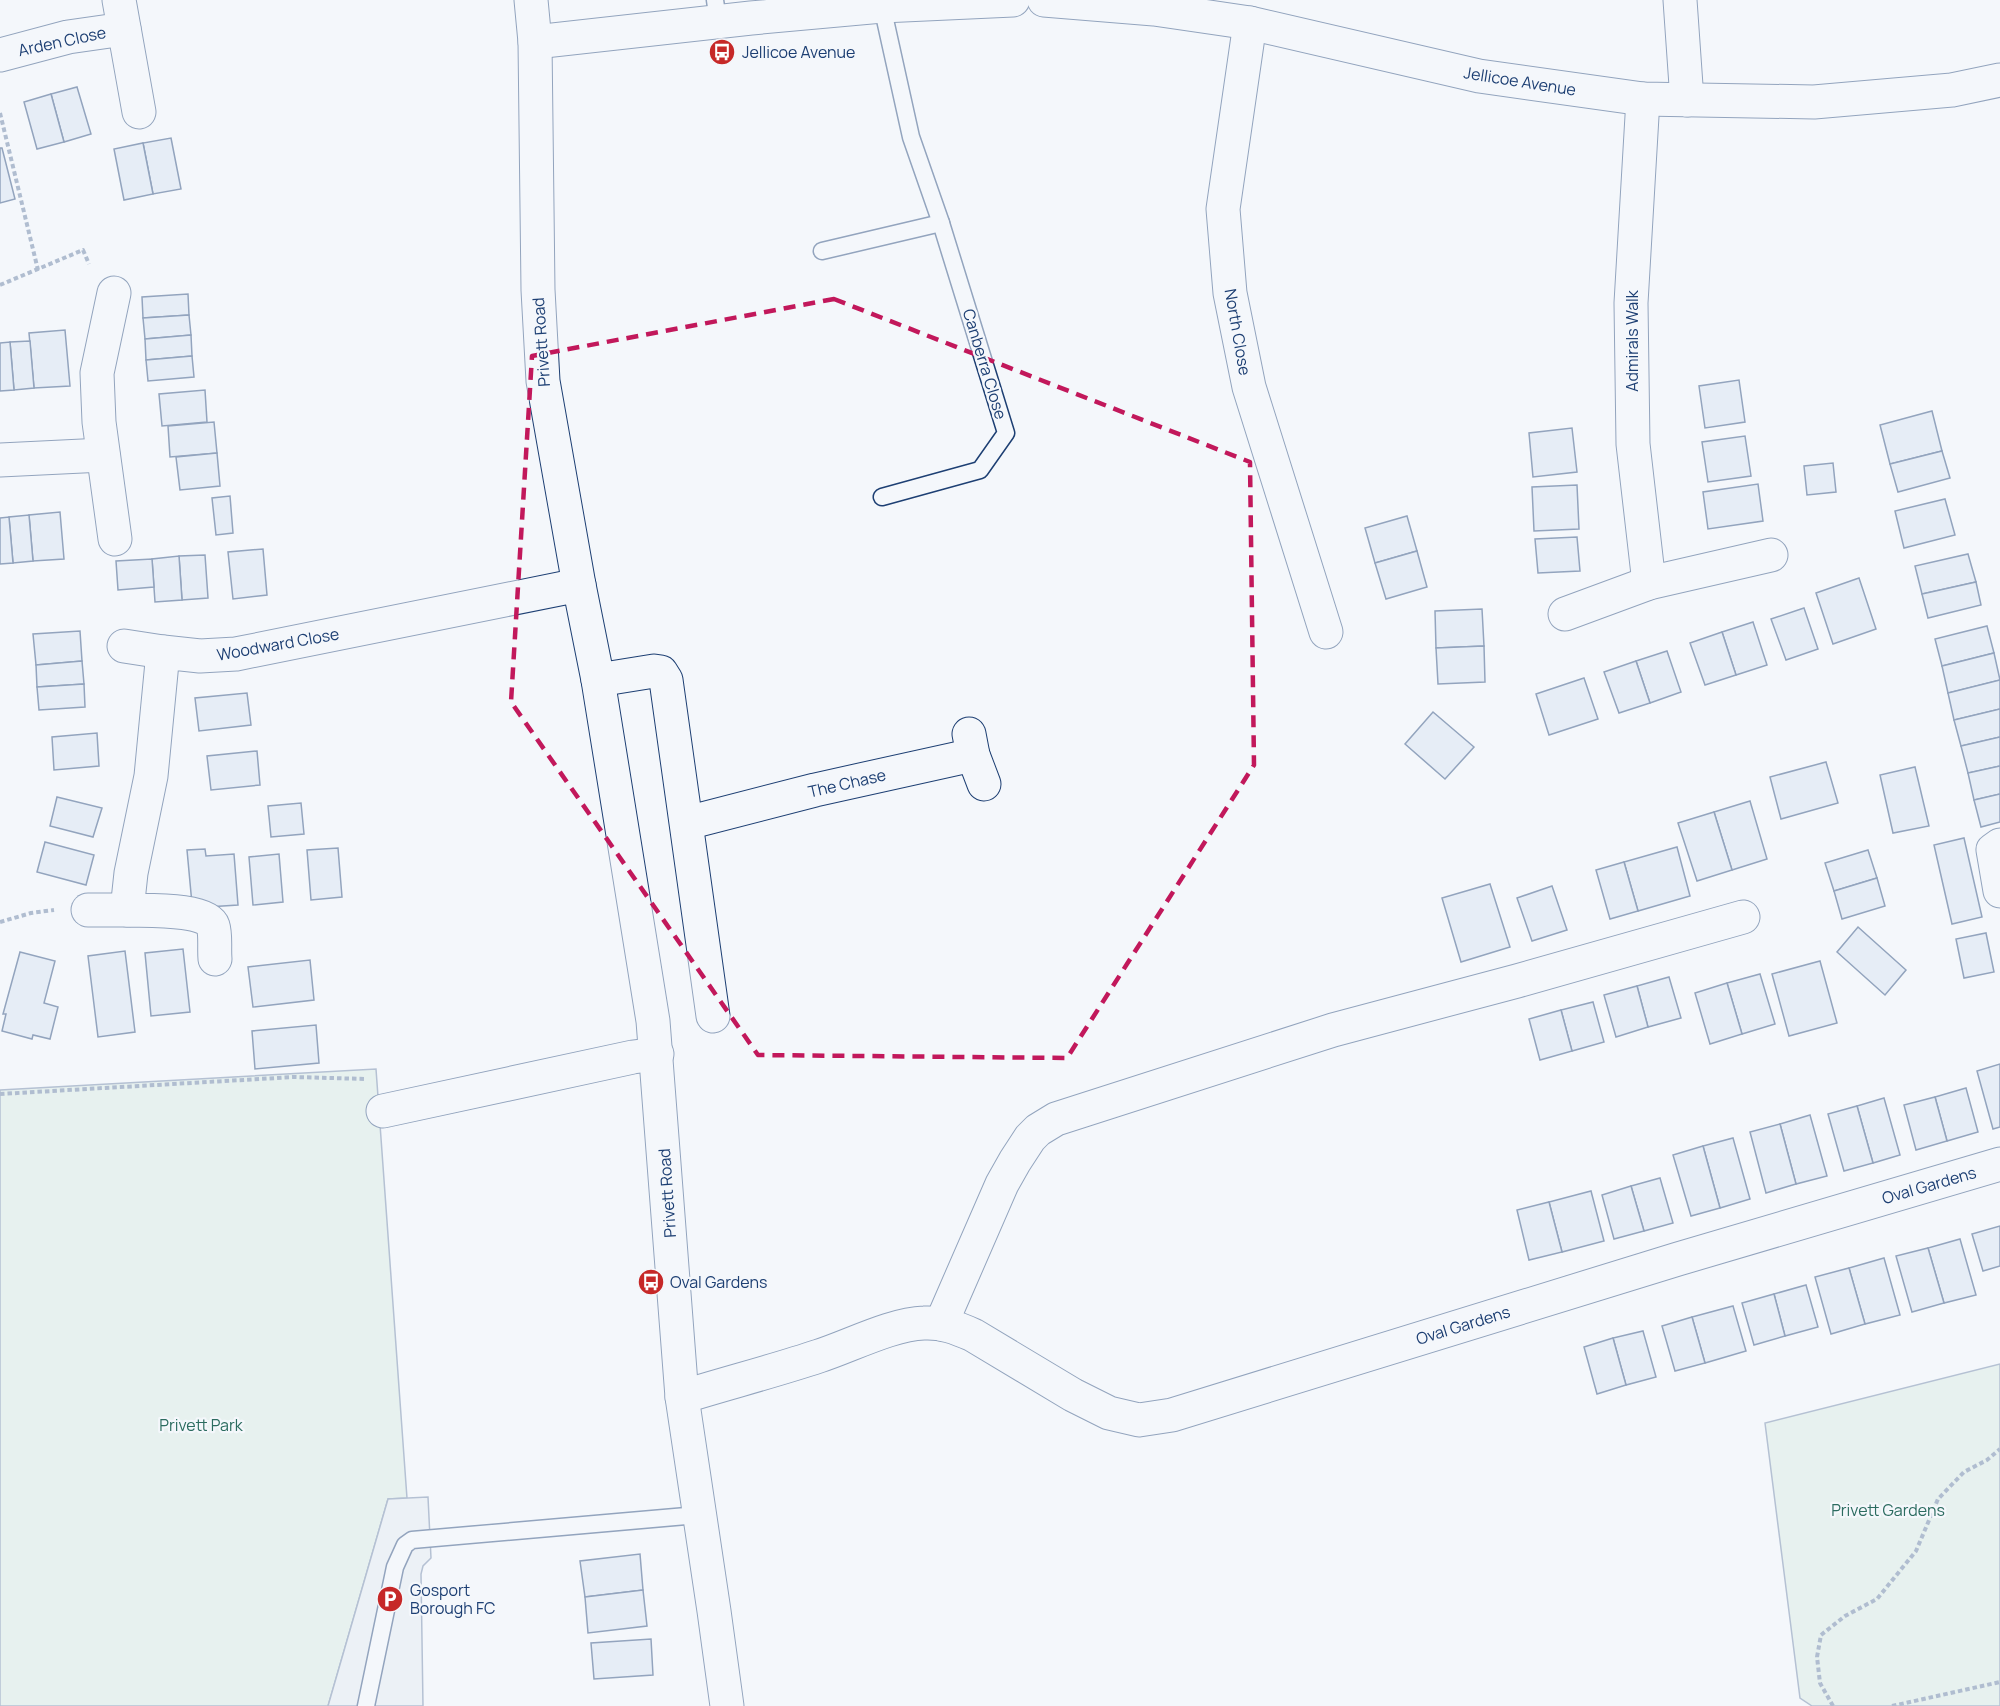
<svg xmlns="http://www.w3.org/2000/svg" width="2000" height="1706" font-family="Manrope,sans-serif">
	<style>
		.green { fill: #d7e8df; stroke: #687fa3; stroke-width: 1.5 }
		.parking { fill: #e3e8f0; stroke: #687fa3; stroke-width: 1.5 }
		.building { fill: #d5e0f0; stroke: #1d3f73; stroke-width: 1.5 }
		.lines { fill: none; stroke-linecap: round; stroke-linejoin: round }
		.lane-casing { stroke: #1d3f73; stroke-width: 19 }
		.street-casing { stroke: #1d3f73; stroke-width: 35 }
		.secondary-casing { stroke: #1d3f73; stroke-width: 35 }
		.path { stroke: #5e769c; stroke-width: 4; stroke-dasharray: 4.5 3; stroke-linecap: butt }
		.lane { stroke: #f4f7fb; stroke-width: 16 }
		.street { stroke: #f4f7fb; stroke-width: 33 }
		.secondary { stroke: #f4f7fb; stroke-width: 33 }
		.marked { fill: none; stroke: #c2185b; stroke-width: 4.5; stroke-dasharray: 12 8; stroke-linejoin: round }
		.labels { text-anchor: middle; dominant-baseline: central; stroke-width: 4.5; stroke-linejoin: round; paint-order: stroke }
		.street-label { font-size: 16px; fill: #1d3f73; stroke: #f4f7fb }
		.poi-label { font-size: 16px; fill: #1d3f73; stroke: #f4f7fb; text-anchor: start }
		.park-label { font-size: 16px; fill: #2c6c60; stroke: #f4f7fb }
	</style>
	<rect width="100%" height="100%" fill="#f4f7fb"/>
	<g class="green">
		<path d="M376,1069L407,1498L388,1499L328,1706H0V1090Z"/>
		<path d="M2000,1364V1706H1812L1800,1698L1765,1423Z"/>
	</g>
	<path class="parking" d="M428,1497L431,1558L423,1566L421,1574L423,1706H328L388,1499Z"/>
	<g class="building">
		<path d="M77,87L91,134L64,142L51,94Z"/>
		<path d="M51,94L64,142L37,149L24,102Z"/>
		<path d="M171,138L181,189L153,194L143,143Z"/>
		<path d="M143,143L153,194L124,200L114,149Z"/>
		<path d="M0,148H2L15,199L0,203Z"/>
		<path d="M188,294L189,315L143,318L142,297Z"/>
		<path d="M189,315L191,335L145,339L143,318Z"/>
		<path d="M65,330L70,386L34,388L29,333Z"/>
		<path d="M191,335L192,356L146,360L145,339Z"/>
		<path d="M30,341L34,388L14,390L10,342Z"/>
		<path d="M10,342L14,390L0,391V343Z"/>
		<path d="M192,356L194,377L148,381L146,360Z"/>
		<path d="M1739,380L1745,422L1705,428L1699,386Z"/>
		<path d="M205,390L207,422L162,426L159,394Z"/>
		<path d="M1932,411L1942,451L1890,464L1880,425Z"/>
		<path d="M214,422L217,453L170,457L168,426Z"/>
		<path d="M1572,428L1577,472L1533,477L1529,433Z"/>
		<path d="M1745,436L1751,476L1708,482L1702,442Z"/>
		<path d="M1942,451L1950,478L1898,492L1890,464Z"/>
		<path d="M217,453L220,486L180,490L176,457Z"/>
		<path d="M1833,463L1836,492L1807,495L1804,466Z"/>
		<path d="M1758,484L1763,521L1708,529L1703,492Z"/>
		<path d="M1577,485L1579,529L1534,531L1532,487Z"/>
		<path d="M230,496L233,533L216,535L212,498Z"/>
		<path d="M1945,499L1955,535L1904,548L1895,511Z"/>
		<path d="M60,512L64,559L33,561L29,515Z"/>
		<path d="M29,515L33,561L13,563L9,517Z"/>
		<path d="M1407,516L1417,551L1375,563L1365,528Z"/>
		<path d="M9,517L13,563L0,564V518Z"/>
		<path d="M1577,537L1580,571L1538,573L1535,539Z"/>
		<path d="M263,549L267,595L233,599L228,552Z"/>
		<path d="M1417,551L1427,587L1386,599L1375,563Z"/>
		<path d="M1968,554L1976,582L1922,594L1915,566Z"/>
		<path d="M205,555L208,598L182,600L179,556Z"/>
		<path d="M179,556L182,600L155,602L152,559Z"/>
		<path d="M152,559L154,587L118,590L116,561Z"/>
		<path d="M1859,578L1876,629L1833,644L1816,593Z"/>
		<path d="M1976,582L1981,605L1928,618L1922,594Z"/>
		<path d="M1804,608L1818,649L1786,660L1771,619Z"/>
		<path d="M1482,609L1484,646L1436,648L1435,611Z"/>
		<path d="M1753,622L1767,665L1736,675L1722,632Z"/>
		<path d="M1987,626L1994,653L1942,666L1935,639Z"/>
		<path d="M80,631L82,661L36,665L33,634Z"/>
		<path d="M1722,632L1736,675L1705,685L1690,643Z"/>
		<path d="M1484,646L1485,682L1438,684L1436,648Z"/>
		<path d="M1667,651L1681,692L1650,703L1636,661Z"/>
		<path d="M1994,653L2000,680L1948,693L1942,666Z"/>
		<path d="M82,661L84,684L37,687L36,665Z"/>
		<path d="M1636,661L1650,703L1619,713L1604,672Z"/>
		<path d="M1584,678L1598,719L1549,735L1536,694Z"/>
		<path d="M2000,680V709L1954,720L1948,693Z"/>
		<path d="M84,684L85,707L39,710L37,687Z"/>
		<path d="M247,693L251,725L199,731L195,698Z"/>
		<path d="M2000,709V737L1961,746L1954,720Z"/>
		<path d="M1433,712L1474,747L1445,779L1405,744Z"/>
		<path d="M97,733L99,766L54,770L52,737Z"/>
		<path d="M2000,737V766L1968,773L1961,746Z"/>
		<path d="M257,751L260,785L211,790L207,756Z"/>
		<path d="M1826,762L1838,803L1781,819L1770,777Z"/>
		<path d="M2000,766V794L1974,800L1968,773Z"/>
		<path d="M1915,767L1929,826L1893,833L1880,775Z"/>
		<path d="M2000,794V822L1981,827L1974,800Z"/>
		<path d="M57,797L102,808L93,837L50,826Z"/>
		<path d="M1750,801L1767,859L1732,870L1714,812Z"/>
		<path d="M301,803L304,834L271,837L268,806Z"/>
		<path d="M1714,812L1732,870L1697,881L1678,823Z"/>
		<path d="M1964,838L1982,917L1952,924L1934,845Z"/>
		<path d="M45,842L94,855L86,885L37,872Z"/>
		<path d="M1677,847L1690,896L1638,911L1624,862Z"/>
		<path d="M338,848L342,897L311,900L307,850Z"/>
		<path d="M205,849L206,856L234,854L238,905L207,907L192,904L187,850Z"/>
		<path d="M1868,850L1877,878L1834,891L1825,863Z"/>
		<path d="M279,854L283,902L253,905L249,857Z"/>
		<path d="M1624,862L1638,911L1610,919L1596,870Z"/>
		<path d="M1877,878L1885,906L1842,919L1834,891Z"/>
		<path d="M1490,884L1510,947L1461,962L1442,898Z"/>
		<path d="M1552,886L1567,930L1532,941L1517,898Z"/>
		<path d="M1858,927L1906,970L1885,995L1837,952Z"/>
		<path d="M1986,933L1994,972L1964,978L1956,939Z"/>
		<path d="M183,949L190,1012L151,1016L145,953Z"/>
		<path d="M125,951L135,1032L98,1037L88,956Z"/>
		<path d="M20,952L55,961L44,1003L58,1007L50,1039L33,1035L32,1039L2,1031L6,1014H3Z"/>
		<path d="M310,960L314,1000L253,1007L248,967Z"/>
		<path d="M1820,961L1837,1023L1789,1036L1772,974Z"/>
		<path d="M1760,974L1775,1024L1742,1034L1727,983Z"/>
		<path d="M1669,977L1681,1018L1648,1027L1637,986Z"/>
		<path d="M1727,983L1742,1034L1710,1044L1695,993Z"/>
		<path d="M1637,986L1648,1027L1616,1037L1604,995Z"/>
		<path d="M1593,1002L1604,1042L1572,1051L1561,1010Z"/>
		<path d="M1561,1010L1572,1051L1540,1060L1529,1019Z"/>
		<path d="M316,1025L319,1063L255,1069L252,1031Z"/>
		<path d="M2000,1064V1127L1993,1129L1977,1071Z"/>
		<path d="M1966,1088L1978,1132L1947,1141L1935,1097Z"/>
		<path d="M1935,1097L1947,1141L1916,1150L1904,1105Z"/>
		<path d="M1884,1098L1900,1155L1873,1163L1857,1106Z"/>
		<path d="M1857,1106L1873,1163L1844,1171L1828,1114Z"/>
		<path d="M1810,1115L1827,1176L1796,1184L1780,1124Z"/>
		<path d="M1780,1124L1796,1184L1766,1193L1750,1132Z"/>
		<path d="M1733,1138L1750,1199L1720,1208L1703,1146Z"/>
		<path d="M1703,1146L1720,1208L1691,1216L1673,1155Z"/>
		<path d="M1660,1178L1673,1223L1644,1231L1631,1186Z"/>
		<path d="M1631,1186L1644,1231L1614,1239L1602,1195Z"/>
		<path d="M1591,1191L1604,1241L1562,1252L1549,1202Z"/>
		<path d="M1549,1202L1562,1252L1529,1260L1517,1210Z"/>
		<path d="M2000,1226V1266L1983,1271L1972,1234Z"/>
		<path d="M1960,1239L1976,1295L1944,1303L1928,1248Z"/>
		<path d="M1928,1248L1944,1303L1912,1312L1896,1256Z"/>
		<path d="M1884,1258L1900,1315L1865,1324L1849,1268Z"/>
		<path d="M1849,1268L1865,1324L1831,1334L1815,1277Z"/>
		<path d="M1806,1285L1818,1327L1785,1336L1774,1294Z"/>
		<path d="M1774,1294L1785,1336L1754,1345L1742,1303Z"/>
		<path d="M1733,1306L1746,1351L1705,1363L1692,1317Z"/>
		<path d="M1692,1317L1705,1363L1675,1371L1662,1326Z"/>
		<path d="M1643,1331L1656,1377L1626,1385L1613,1338Z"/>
		<path d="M1613,1338L1626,1385L1597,1394L1584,1347Z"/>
		<path d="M640,1554L643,1590L585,1597L580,1561Z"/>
		<path d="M643,1590L647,1626L588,1633L585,1597Z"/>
		<path d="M651,1639L653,1675L594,1679L591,1643Z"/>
	</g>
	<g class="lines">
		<defs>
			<g id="lane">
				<path d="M715,0L718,21"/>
				<path d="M822,251L941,223"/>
				<path d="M882,497L980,470L1006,433L941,223L911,137L882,6"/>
				<path d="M366,1706L395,1567L405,1545L412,1540L698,1515"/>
			</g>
			<g id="street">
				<path d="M119,0L139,112"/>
				<path d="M1680,0L1687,100"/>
				<path d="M1250,23L1223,209L1230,293L1249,387L1326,632"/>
				<path d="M0,55L68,37L124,29"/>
				<path d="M1643,99L1631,303L1633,444L1649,583"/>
				<path d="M114,293L97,373L99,422L115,539"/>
				<path d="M0,460L103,455"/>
				<path d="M1565,614L1649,583L1771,555"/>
				<path d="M124,646L163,652"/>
				<path d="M598,680L654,671L661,672L666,680L713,1016"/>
				<path d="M969,734L973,755L984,784"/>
				<path d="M687,823L815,790L973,755"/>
				<path d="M2000,845L1993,850L2000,891"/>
				<path d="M88,910H127"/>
				<path d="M215,959C214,949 216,935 213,926C207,908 144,911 127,910L131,873L151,776L163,652L200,656L236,654L579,585"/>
				<path d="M383,1111L633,1057L657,1054"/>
				<path d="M941,1324L1002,1184L1015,1161L1030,1138L1038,1130L1056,1119L1333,1030L1517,981L1743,917"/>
				<path d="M682,1397C727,1383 774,1371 819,1356C850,1346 892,1324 924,1323C942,1322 957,1328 973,1335L1073,1395L1109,1413L1139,1420L1172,1415L1678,1259L2000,1164"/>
			</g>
			<g id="secondary">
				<path d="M531,0L535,42L538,290L543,381L579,585L598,680L653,1021L682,1397L714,1611L727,1706"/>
				<path d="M1044,0L1154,9L1250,23L1479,76L1643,99L1814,102L1952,90L2000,80"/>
				<path d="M535,42L751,18L882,6L1013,0"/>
			</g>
		</defs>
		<use href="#lane" class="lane-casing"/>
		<use href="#street" class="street-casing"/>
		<use href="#secondary" class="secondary-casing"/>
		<g class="path">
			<path d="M0,113L38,270"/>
			<path d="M0,285L83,250L89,264"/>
			<path d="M0,922L31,913L54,910"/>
			<path d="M0,1094L294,1077L367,1079"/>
			<path d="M1833,1706L1820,1683L1817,1657L1821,1635L1845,1616L1877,1599L1916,1551L1938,1499L1964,1472L1987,1460L2000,1449"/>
			<path d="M1892,1706L2000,1682"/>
		</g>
		<use href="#lane" class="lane"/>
		<use href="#street" class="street"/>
		<use href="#secondary" class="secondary"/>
	</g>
	<path d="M0 0H2000V1706H0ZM834,299L1250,462L1254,765L1067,1058L758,1055L511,702L532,356Z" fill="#f4f7fb" fill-opacity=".55" fill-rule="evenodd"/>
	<path class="marked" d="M834,299L1250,462L1254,765L1067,1058L758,1055L511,702L532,356Z"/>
	<defs>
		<symbol id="bus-disc" viewBox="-11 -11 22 22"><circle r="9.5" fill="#c62828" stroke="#f4f7fb"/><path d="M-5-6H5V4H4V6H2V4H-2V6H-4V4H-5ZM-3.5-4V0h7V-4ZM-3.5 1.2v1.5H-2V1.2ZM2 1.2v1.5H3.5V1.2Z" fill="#fff"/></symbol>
		<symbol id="parking-disc" viewBox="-11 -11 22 22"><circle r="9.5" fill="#c62828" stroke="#f4f7fb"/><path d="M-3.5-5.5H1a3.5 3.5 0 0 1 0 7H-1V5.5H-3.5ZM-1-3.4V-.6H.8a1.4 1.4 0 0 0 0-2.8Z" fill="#fff"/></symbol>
	</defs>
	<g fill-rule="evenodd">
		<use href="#bus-disc" x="707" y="37" width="30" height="30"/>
		<use href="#bus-disc" x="636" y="1267" width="30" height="30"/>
		<use href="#parking-disc" x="375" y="1584" width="30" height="30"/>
	</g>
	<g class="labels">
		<g class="street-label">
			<text transform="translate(62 41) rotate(-12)">Arden Close</text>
			<text transform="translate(1520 81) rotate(9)">Jellicoe Avenue</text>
			<text transform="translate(1238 332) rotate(80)">North Close</text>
			<text transform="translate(1632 341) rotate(-90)">Admirals Walk</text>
			<text transform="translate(541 342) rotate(-94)">Privett Road</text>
			<text transform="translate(985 364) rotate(73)">Canberra Close</text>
			<text transform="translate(278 644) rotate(-10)">Woodward Close</text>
			<text transform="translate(847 783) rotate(-13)">The Chase</text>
			<text transform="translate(1929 1185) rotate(-16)">Oval Gardens</text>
			<text transform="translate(667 1193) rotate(-94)">Privett Road</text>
			<text transform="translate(1463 1325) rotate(-17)">Oval Gardens</text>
		</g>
		<g class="poi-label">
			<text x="742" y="52">Jellicoe Avenue</text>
			<text x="670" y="1282">Oval Gardens</text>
			<text x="410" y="1590">Gosport<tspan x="410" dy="18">Borough FC</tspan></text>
		</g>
		<g class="park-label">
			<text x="201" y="1425">Privett Park</text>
			<text x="1888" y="1510">Privett Gardens</text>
		</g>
	</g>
</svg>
